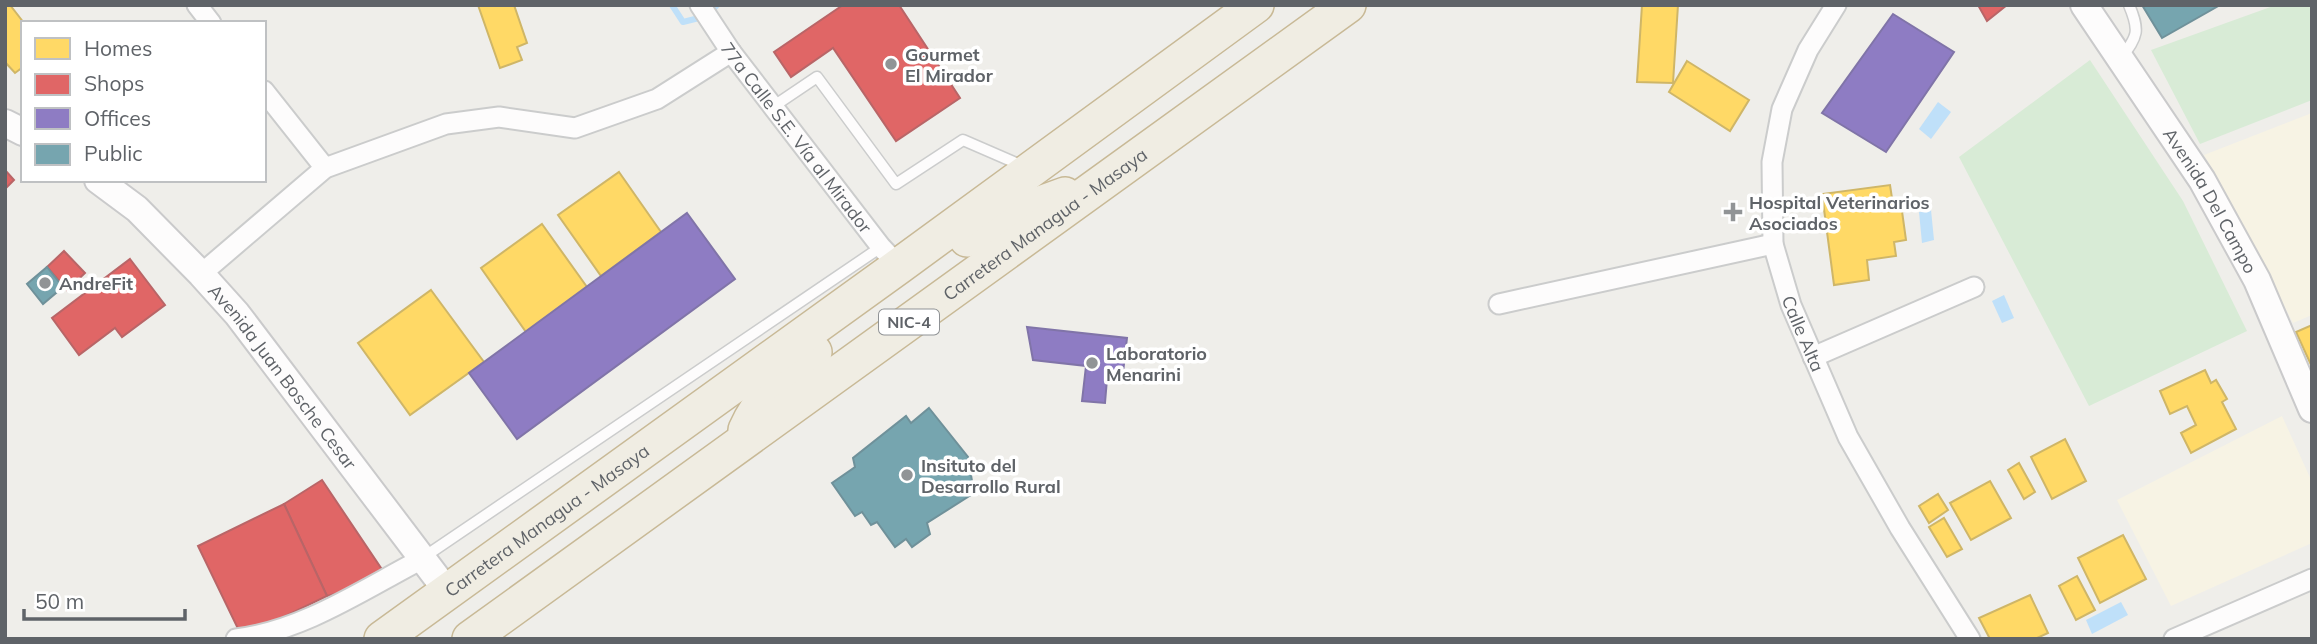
<svg xmlns="http://www.w3.org/2000/svg" width="2317" height="644" font-family="Mulish,sans-serif">
	<style>
		.commercial { fill: #f7f3e4 }
		.green { fill: #d8ebd6 }
		.water { fill: #bfe0f9 }
		.homes { fill: #ffd966; stroke: #cfb667; stroke-width: 2 }
		.shops { fill: #e06666; stroke: #b96567; stroke-width: 2 }
		.offices { fill: #8e7cc3; stroke: #8074a8; stroke-width: 2 }
		.public { fill: #76a5af; stroke: #6f919a; stroke-width: 2 }
		.lines { fill: none; stroke-linecap: round; stroke-linejoin: round }
		.stream { stroke: #bfe0f9; stroke-width: 6 }
		.lane-casing { stroke: #cbcccc; stroke-width: 13 }
		.street-casing { stroke: #cbcccc; stroke-width: 23 }
		.secondary-casing { stroke: #cacacb; stroke-width: 30 }
		.highway-casing { stroke: #c8b996; stroke-width: 38 }
		.lane { stroke: #fdfcfc; stroke-width: 10 }
		.street { stroke: #fdfcfc; stroke-width: 19 }
		.secondary { stroke: #fdfcfc; stroke-width: 26 }
		.highway { stroke: #f0ede3; stroke-width: 35 }
		.poi-dot { fill: #919496; stroke: #fff; stroke-width: 2.5 }
		.labels { text-anchor: middle; dominant-baseline: central; stroke-width: 7; stroke-linejoin: round; paint-order: stroke }
		.shield { fill: #fff; stroke: #8f9295; stroke-width: 2 }
		.shield-label { font-size: 16px; font-weight: bold; fill: #5f6368 }
		.poi-label { font-size: 18px; font-weight: bold; fill: #5f6368; stroke: #fff; text-anchor: start }
		.street-label { font-size: 18px; fill: #5f6368; stroke: #fff }
	</style>
	<rect width="100%" height="100%" fill="#efeeea"/>
	<g class="commercial">
		<path d="M2312,113V315L2293,323L2238,215L2204,155Z"/>
		<path d="M2282,416L2312,482V543L2171,606L2117,500Z"/>
	</g>
	<g class="green">
		<path d="M2276,5H2312V100L2200,144L2151,50Z"/>
		<path d="M2090,60L2183,201L2247,331L2089,406L1959,157Z"/>
	</g>
	<g class="water">
		<path d="M1938,102L1951,112L1931,139L1919,129Z"/>
		<path d="M1931,210L1934,240L1922,243L1919,212Z"/>
		<path d="M2004,295L2014,318L2002,323L1992,301Z"/>
		<path d="M2121,602L2128,615L2092,634L2086,620Z"/>
	</g>
	<g class="homes">
		<path d="M5,5H10L24,23L23,67L15,73L5,62Z"/>
		<path d="M478,5H514L527,43L517,47L522,60L500,68Z"/>
		<path d="M1642,5H1678L1673,83L1637,82Z"/>
		<path d="M1687,61L1749,100L1730,131L1669,92Z"/>
		<path d="M619,172L661,232L601,276L558,215Z"/>
		<path d="M1890,185L1893,205L1901,204L1906,240L1894,242L1896,256L1867,260L1869,280L1834,285L1822,194Z"/>
		<path d="M542,224L587,287L526,332L481,268Z"/>
		<path d="M431,290L484,362L410,415L358,343Z"/>
		<path d="M2312,325V367L2296,332Z"/>
		<path d="M2205,370L2211,383L2216,380L2227,399L2222,402L2236,429L2191,453L2181,433L2196,425L2187,406L2170,414L2160,391Z"/>
		<path d="M2065,439L2086,481L2052,499L2031,457Z"/>
		<path d="M2019,463L2035,492L2024,499L2008,470Z"/>
		<path d="M1990,481L2011,518L1971,540L1950,503Z"/>
		<path d="M1938,494L1948,510L1929,523L1919,506Z"/>
		<path d="M1944,518L1962,549L1947,557L1929,527Z"/>
		<path d="M2123,535L2146,579L2100,603L2078,558Z"/>
		<path d="M2077,576L2095,610L2076,620L2059,586Z"/>
		<path d="M2030,595L2048,633L2035,639H1990L1979,618Z"/>
	</g>
	<g class="shops">
		<path d="M843,5H899L960,98L896,141L833,48L791,77L774,52Z"/>
		<path d="M1978,5H2007L1987,21Z"/>
		<path d="M5,170L14,180L5,189Z"/>
		<path d="M64,251L85,273L67,290L47,267Z"/>
		<path d="M130,259L165,305L122,337L115,328L79,355L52,318Z"/>
		<path d="M322,480L385,574L359,588L327,596L284,504Z"/>
		<path d="M284,504L327,596L242,637L198,546Z"/>
	</g>
	<g class="offices">
		<path d="M1893,14L1954,52L1886,152L1822,113Z"/>
		<path d="M687,213L735,279L517,439L469,373Z"/>
		<path d="M1027,327L1127,338L1122,381L1107,379L1105,403L1082,401L1086,366L1033,360Z"/>
	</g>
	<g class="public">
		<path d="M2142,5H2220L2162,38Z"/>
		<path d="M47,267L63,287L43,304L27,284Z"/>
		<path d="M929,408L968,457L974,493L927,523L930,534L912,547L906,539L895,547L877,522L871,525L862,512L855,516L832,483L855,467L853,458L906,416L911,423Z"/>
	</g>
	<g class="lines">
		<path class="stream" d="M672,5L683,22L707,16L717,5"/>
		<defs>
			<g id="lane">
				<path d="M2121,58C2138,36 2140,31 2129,5"/>
				<path d="M774,106L817,77L896,184L963,140L1023,166"/>
				<path d="M424,557L881,247"/>
			</g>
			<g id="street">
				<path d="M197,5L211,23"/>
				<path id="s1" d="M700,5L731,52L881,247L899,266"/>
				<path id="s2" d="M1836,5L1808,50L1782,109L1772,162L1773,244L1791,305L1848,437L1900,528L1970,639"/>
				<path d="M264,91L325,168"/>
				<path d="M201,274L325,168L446,124L499,117L575,128L657,99L731,52"/>
				<path d="M1499,304L1773,244"/>
				<path d="M1813,357L1974,287"/>
				<path d="M236,639C303,631 364,589 422,559"/>
				<path d="M2174,639L2312,579"/>
			</g>
			<g id="secondary">
				<path id="s3" d="M2084,5L2202,180L2257,280L2312,409"/>
				<path d="M5,123L23,132"/>
				<path id="s4" d="M98,180L137,209L201,274L237,314L447,591"/>
			</g>
			<g id="highway">
				<path d="M967,239L999,219L1065,195"/>
				<path d="M746,430C760,398 787,373 814,352"/>
				<path id="s5" d="M382,639L899,266L1256,5"/>
				<path id="s6" d="M470,639L1348,5"/>
			</g>
		</defs>
		<use href="#lane" class="lane-casing"/>
		<use href="#street" class="street-casing"/>
		<use href="#secondary" class="secondary-casing"/>
		<use href="#highway" class="highway-casing"/>
		<use href="#lane" class="lane"/>
		<use href="#street" class="street"/>
		<use href="#secondary" class="secondary"/>
		<use href="#highway" class="highway"/>
	</g>
	<g class="poi-dot">
		<circle cx="891" cy="64" r="7"/>
		<path d="M1729.5 201.5h7v7h7v7h-7v7h-7v-7h-7v-7h7z"/>
		<circle cx="45" cy="283" r="7"/>
		<circle cx="1092" cy="363" r="7"/>
		<circle cx="907" cy="475" r="7"/>
	</g>
	<g class="labels">
		<rect class="shield" x="879" y="309.5" width="60" height="25" rx="5"/>
		<g class="shield-label">
			<text x="909" y="322">NIC-4</text>
		</g>
		<g class="poi-label">
			<text x="905" y="54">Gourmet<tspan x="905" dy="21">El Mirador</tspan></text>
			<text x="1749" y="202">Hospital Veterinarios<tspan x="1749" dy="21">Asociados</tspan></text>
			<text x="59" y="283">AndreFit</text>
			<text x="1106" y="353">Laboratorio<tspan x="1106" dy="21">Menarini</tspan></text>
			<text x="921" y="465">Insituto del<tspan x="921" dy="21">Desarrollo Rural</tspan></text>
		</g>
		<g class="street-label">
			<text stroke="none"><textPath href="#s1" startOffset="164">77a Calle S.E. Vía al Mirador</textPath></text>
			<text stroke="none"><textPath href="#s3" startOffset="233">Avenida Del Campo</textPath></text>
			<text stroke="none"><textPath href="#s6" startOffset="709">Carretera Managua - Masaya</textPath></text>
			<text stroke="none"><textPath href="#s2" startOffset="348">Calle Alta</textPath></text>
			<text stroke="none"><textPath href="#s4" startOffset="271">Avenida Juan Bosche Cesar</textPath></text>
			<text stroke="none"><textPath href="#s5" startOffset="203">Carretera Managua - Masaya</textPath></text>
		</g>
	</g>
	<rect width="2317" height="644" fill="none" stroke="#5f6368" stroke-width="14"/>
	<rect x="21" y="21" width="245" height="161" fill="#ffffff" stroke="#bfc1c3" stroke-width="2"/>
	<rect x="35" y="38" width="35" height="21" fill="#ffd966" stroke="#bfc1c3" stroke-width="2"/>
	<text x="84" y="56" font-size="21" fill="#5f6368">Homes</text>
	<rect x="35" y="74" width="35" height="21" fill="#e06666" stroke="#bfc1c3" stroke-width="2"/>
	<text x="84" y="91" font-size="21" fill="#5f6368">Shops</text>
	<rect x="35" y="108" width="35" height="21" fill="#8e7cc3" stroke="#bfc1c3" stroke-width="2"/>
	<text x="84" y="126" font-size="21" fill="#5f6368">Offices</text>
	<rect x="35" y="144" width="35" height="21" fill="#76a5af" stroke="#bfc1c3" stroke-width="2"/>
	<text x="84" y="161" font-size="21" fill="#5f6368">Public</text>
	<path d="M24 609v10h161v-10" fill="none" stroke="#5f6368" stroke-width="3.5"/>
	<text x="35" y="609" font-size="21" fill="#5f6368" stroke="#ffffff" stroke-width="5" paint-order="stroke">50 m</text>
</svg>
